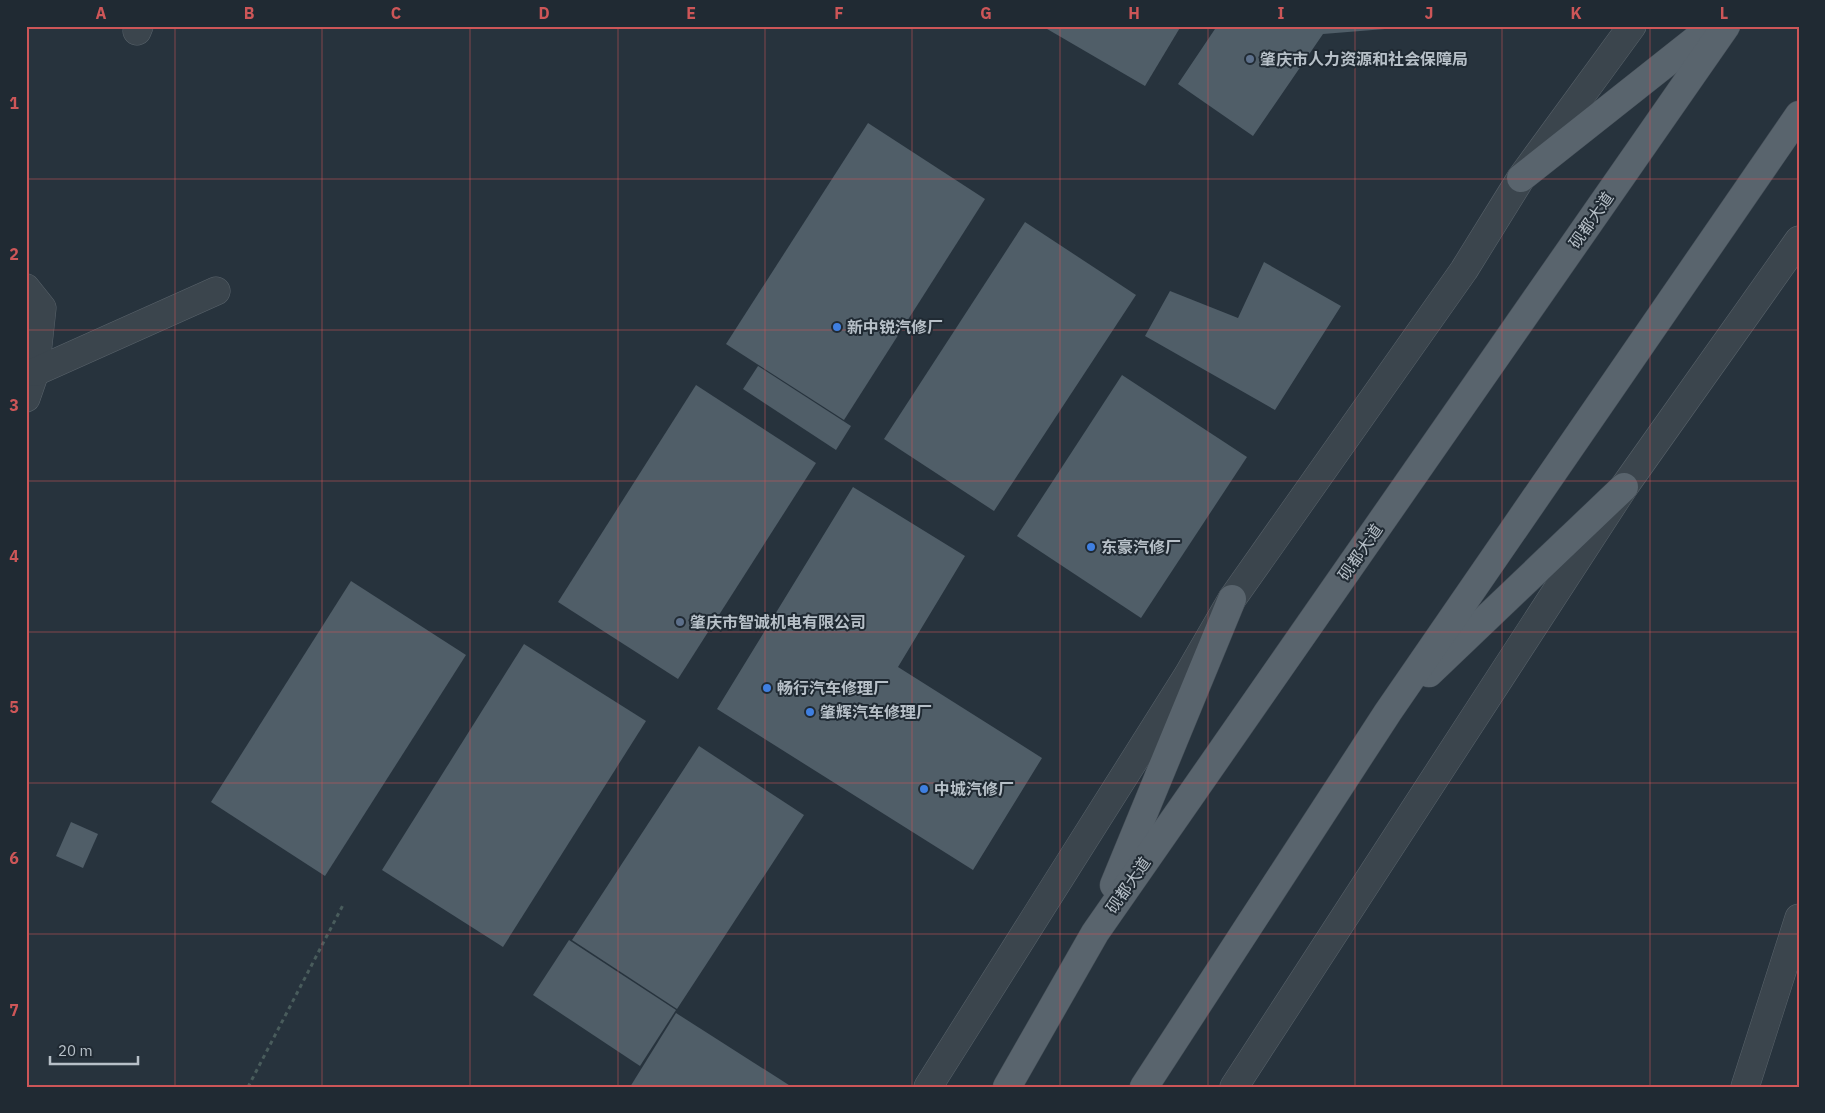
<svg xmlns="http://www.w3.org/2000/svg" width="1825" height="1113" font-family="'IBM Plex Sans','Noto Sans SC',sans-serif">
	<style>
		.building { fill: #505e68 }
		.lines { fill: none; stroke-linecap: round; stroke-linejoin: round }
		.minor-casing { stroke: #59636b; stroke-width: 29 }
		.major-casing { stroke: #444e57; stroke-width: 29 }
		.path { stroke: #495c5c; stroke-width: 3; stroke-dasharray: 4 4; stroke-linecap: butt }
		.minor { stroke: #3b454d; stroke-width: 28 }
		.major { stroke: #59646d; stroke-width: 28 }
		.grid { fill: none; stroke: #cd5658; stroke-width: 1; stroke-opacity: 0.55 }
		.service-dot { fill: #5c6f8a; stroke: #202a33; stroke-width: 2 }
		.shop-dot { fill: #3f7fe0; stroke: #202a33; stroke-width: 2 }
		.labels { text-anchor: middle; dominant-baseline: central; stroke-width: 4; stroke-linejoin: round; paint-order: stroke }
		.poi-label { font-size: 16px; font-weight: bold; fill: #b7c0c8; stroke: #202a33; text-anchor: start }
		.street-label { font-size: 16px; fill: #b7c0c8; stroke: #202a33 }
		.neatline { fill: none; stroke: #cd5658; stroke-width: 2 }
		.grid-label { font-size: 16px; text-anchor: middle; font-weight: bold; fill: #cd5658 }
	</style>
	<rect width="100%" height="100%" fill="#27333d"/>
	<g class="building">
		<path d="M1042,26H1181L1145,86Z"/>
		<path d="M1217,26H1387L1385,29L1323,34L1253,136L1178,84Z"/>
		<path d="M868,123L985,199L844,420L726,344Z"/>
		<path d="M1025,222L1136,295L994,511L884,439Z"/>
		<path d="M1264,262L1341,306L1275,410L1145,336L1170,291L1238,318Z"/>
		<path d="M758,366L851,426L836,450L743,389Z"/>
		<path d="M1122,375L1247,457L1141,618L1017,536Z"/>
		<path d="M696,385L816,463L678,679L558,602Z"/>
		<path d="M853,487L965,556L898,667L1042,758L973,870L717,709Z"/>
		<path d="M351,581L466,655L325,876L211,802Z"/>
		<path d="M524,644L646,721L503,947L382,870Z"/>
		<path d="M699,746L804,815L677,1009L572,940Z"/>
		<path d="M71,822L98,834L83,868L56,856Z"/>
		<path d="M569,940L676,1010L640,1066L533,995Z"/>
		<path d="M676,1013L792,1087H630Z"/>
	</g>
	<g class="lines">
		<defs>
			<g id="minor">
				<path d="M137,31L139,26"/>
				<path d="M26,288L42,308L35,372L26,398"/>
				<path d="M35,372L216,291"/>
				<path d="M928,1087L1188,675L1232,599L1464,270L1521,178L1632,26"/>
				<path d="M1234,1087L1624,487L1799,240"/>
				<path d="M1745,1087L1799,918"/>
			</g>
			<g id="major">
				<path d="M1521,178L1713,26"/>
				<path d="M1429,673L1624,487"/>
				<path d="M1114,885L1232,599"/>
				<path d="M1007,1087L1095,933L1726,26"/>
				<path d="M1144,1087L1388,712L1799,115"/>
			</g>
		</defs>
		<use href="#minor" class="minor-casing"/>
		<use href="#major" class="major-casing"/>
		<path class="path" d="M248,1087L343,905"/>
		<use href="#minor" class="minor"/>
		<use href="#major" class="major"/>
	</g>
	<path class="grid" d="M175,26V1087M322,26V1087M470,26V1087M618,26V1087M765,26V1087M912,26V1087M1060,26V1087M1208,26V1087M1355,26V1087M1502,26V1087M1650,26V1087M26,179H1799M26,330H1799M26,481H1799M26,632H1799M26,783H1799M26,934H1799"/>
	<g class="service-dot">
		<circle cx="1250" cy="59" r="5"/>
		<circle cx="680" cy="622" r="5"/>
	</g>
	<g class="shop-dot">
		<circle cx="837" cy="327" r="5"/>
		<circle cx="1091" cy="547" r="5"/>
		<circle cx="767" cy="688" r="5"/>
		<circle cx="810" cy="712" r="5"/>
		<circle cx="924" cy="789" r="5"/>
	</g>
	<g class="labels">
		<g class="poi-label">
			<text x="1260" y="59">肇庆市人力资源和社会保障局</text>
			<text x="847" y="327">新中锐汽修厂</text>
			<text x="1101" y="547">东豪汽修厂</text>
			<text x="690" y="622">肇庆市智诚机电有限公司</text>
			<text x="777" y="688">畅行汽车修理厂</text>
			<text x="820" y="712">肇辉汽车修理厂</text>
			<text x="934" y="789">中城汽修厂</text>
		</g>
		<g class="street-label">
			<text transform="translate(1591 220) rotate(-55)">砚都大道</text>
			<text transform="translate(1360 552) rotate(-55)">砚都大道</text>
			<text transform="translate(1128 885) rotate(-55)">砚都大道</text>
		</g>
	</g>
	<rect width="1825" height="1113" fill="none" stroke="#202a33" stroke-width="55"/>
	<path d="M50 1056v8h88v-8" fill="none" stroke="#b7c0c8" stroke-width="2.5"/>
	<text x="58" y="1056" font-size="15" fill="#b7c0c8" stroke="#202a33" stroke-width="4" paint-order="stroke">20 m</text>
	<rect x="28" y="28" width="1770" height="1058" class="neatline"/>
	<g class="grid-label">
		<text x="101" y="19">A</text>
		<text x="249" y="19">B</text>
		<text x="396" y="19">C</text>
		<text x="544" y="19">D</text>
		<text x="691" y="19">E</text>
		<text x="839" y="19">F</text>
		<text x="986" y="19">G</text>
		<text x="1134" y="19">H</text>
		<text x="1281" y="19">I</text>
		<text x="1429" y="19">J</text>
		<text x="1576" y="19">K</text>
		<text x="1724" y="19">L</text>
		<text x="14" y="109">1</text>
		<text x="14" y="260">2</text>
		<text x="14" y="411">3</text>
		<text x="14" y="562">4</text>
		<text x="14" y="713">5</text>
		<text x="14" y="864">6</text>
		<text x="14" y="1016">7</text>
	</g>
</svg>
